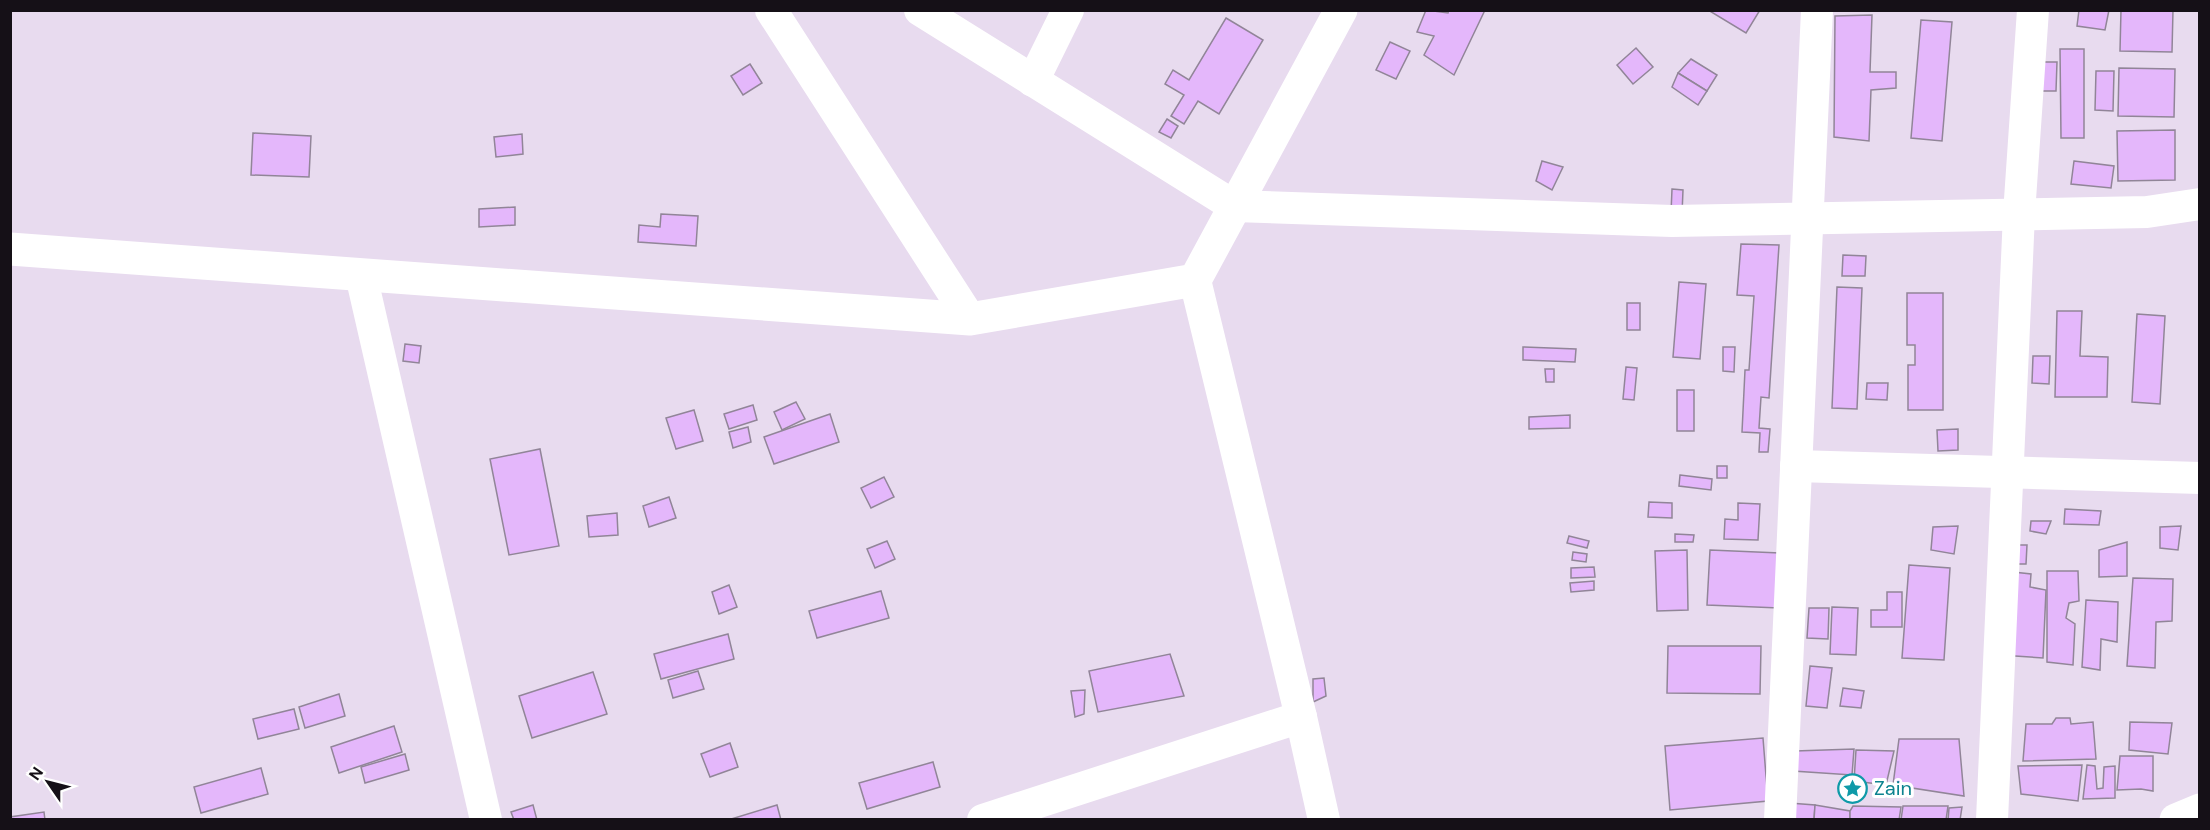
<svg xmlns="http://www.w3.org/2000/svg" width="2210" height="830" font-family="'DM Sans',sans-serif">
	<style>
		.building { fill: #e4b7fb; stroke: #918598; stroke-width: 1.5 }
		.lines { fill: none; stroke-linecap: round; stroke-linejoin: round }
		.street { stroke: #fff; stroke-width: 32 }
		.secondary { stroke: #fff; stroke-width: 33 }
		.labels { text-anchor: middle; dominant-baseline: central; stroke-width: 6; stroke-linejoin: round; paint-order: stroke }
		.culture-label { font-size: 20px; fill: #0d838f; stroke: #fff; text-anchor: start }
	</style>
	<rect width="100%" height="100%" fill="#e8dbef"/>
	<g class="building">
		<path d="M1426,10L1448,13L1449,10H1485L1454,75L1424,55L1434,36L1417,32Z"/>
		<path d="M1708,10H1760L1746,33Z"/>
		<path d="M2079,10H2109L2105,30L2077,26Z"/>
		<path d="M2121,10H2173L2172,52L2120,51Z"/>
		<path d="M1872,15L1870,72H1896V88L1871,90L1869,141L1834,137L1835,16Z"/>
		<path d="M1226,18L1263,40L1219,114L1198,101L1184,124L1171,116L1184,95L1165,84L1173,70L1189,80Z"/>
		<path d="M1921,20L1952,22L1942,141L1911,138Z"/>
		<path d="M1390,42L1410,51L1396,79L1376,70Z"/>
		<path d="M1636,48L1653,67L1633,84L1617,65Z"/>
		<path d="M2060,49H2084V138H2061Z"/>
		<path d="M1691,59L1717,75L1707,91L1678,73Z"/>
		<path d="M2042,62H2057L2056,91H2041Z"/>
		<path d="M750,64L762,83L743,95L731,76Z"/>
		<path d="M2119,68L2175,69L2174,117L2118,116Z"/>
		<path d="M2096,71H2114L2113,111L2095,110Z"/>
		<path d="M1678,73L1707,91L1698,105L1672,87Z"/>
		<path d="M1167,119L1178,126L1171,138L1159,132Z"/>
		<path d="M2175,130V180L2118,181L2117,131Z"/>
		<path d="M253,133L311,136L309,177L251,175Z"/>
		<path d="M522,134L523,154L496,157L494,137Z"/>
		<path d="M1542,161L1563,167L1552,190L1536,181Z"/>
		<path d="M2074,161L2114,166L2111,188L2071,184Z"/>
		<path d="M1672,189L1683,190L1682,214L1671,213Z"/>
		<path d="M515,207V225L479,227V209Z"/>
		<path d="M661,214L698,216L696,246L638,242L639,225L660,227Z"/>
		<path d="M1741,244L1779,245L1769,398L1761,397L1759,428L1770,429L1768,452H1759L1760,433L1742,432L1745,370H1749L1754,296L1737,295Z"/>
		<path d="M1843,255L1866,256L1865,276H1842Z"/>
		<path d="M1679,282L1706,284L1700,359L1673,357Z"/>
		<path d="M1837,287L1862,288L1857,409L1832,408Z"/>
		<path d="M1907,293H1943V410H1908V365H1915V345H1907Z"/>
		<rect x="1627" y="303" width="13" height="27"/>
		<path d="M2057,311H2082L2080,356L2108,357L2107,397H2055Z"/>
		<path d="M2137,314L2165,316L2160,404L2132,402Z"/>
		<path d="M405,344L421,346L419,363L403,361Z"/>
		<path d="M1523,347L1576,349L1575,362L1523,360Z"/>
		<path d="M1723,347H1735L1734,372L1723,371Z"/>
		<path d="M2033,356H2050L2049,384L2032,383Z"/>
		<path d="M1626,367L1637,368L1634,400L1623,399Z"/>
		<path d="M1545,369H1554V382H1546Z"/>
		<path d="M1867,383H1888L1887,400L1866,399Z"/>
		<rect x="1677" y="390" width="17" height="41"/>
		<path d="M796,402L805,419L782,430L774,412Z"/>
		<path d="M753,405L757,420L729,429L724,414Z"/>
		<path d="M694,410L703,441L676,449L666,418Z"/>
		<path d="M830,414L839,442L774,464L764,437Z"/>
		<path d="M1570,415V428L1529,429V417Z"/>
		<path d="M748,427L751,442L733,448L729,432Z"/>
		<path d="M1958,429V450L1938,451L1937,430Z"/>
		<path d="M540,449L559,546L509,555L490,459Z"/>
		<rect x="1717" y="466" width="10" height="12"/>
		<path d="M1680,475L1712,479L1711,490L1679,486Z"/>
		<path d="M884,477L894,497L871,508L861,488Z"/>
		<path d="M669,497L676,518L649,527L643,506Z"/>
		<path d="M1649,502L1672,503V518L1648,517Z"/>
		<path d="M1738,503L1760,504L1758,540L1724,539L1725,519L1738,520Z"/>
		<path d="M2065,509L2101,511L2099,525L2064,524Z"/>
		<path d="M617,513L618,535L589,537L587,516Z"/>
		<path d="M2031,521H2051L2046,534L2030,531Z"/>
		<path d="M1958,526L1954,554L1931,550L1933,527Z"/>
		<path d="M2181,526L2178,550L2160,548V527Z"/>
		<path d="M1675,534L1694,535L1693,542H1675Z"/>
		<path d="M1569,536L1589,541L1587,548L1567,543Z"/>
		<path d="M887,541L895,559L875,568L867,549Z"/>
		<path d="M2127,542V576L2099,577V550Z"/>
		<path d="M2012,545H2027L2026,564H2013Z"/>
		<path d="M1687,550L1688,610L1657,611L1655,551Z"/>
		<path d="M1710,550L1782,553L1779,608L1707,605Z"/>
		<path d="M1573,552L1587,554L1586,562L1572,560Z"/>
		<path d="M1909,565L1950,568L1944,660L1902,658Z"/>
		<path d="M1594,567L1595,577L1571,578V568Z"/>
		<path d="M2004,571L2031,574L2030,587L2046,590L2043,658L2000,655Z"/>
		<path d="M2047,571H2078L2079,601L2069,603L2066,618L2075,624L2073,665L2047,662Z"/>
		<path d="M2133,578L2173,579L2172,621L2156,622L2155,668L2127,666Z"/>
		<path d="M1594,581V590L1571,592L1570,583Z"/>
		<path d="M729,585L737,607L719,614L712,592Z"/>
		<path d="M881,591L889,618L817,638L809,611Z"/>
		<path d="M1887,592H1902V627H1871V610H1887Z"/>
		<path d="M2086,600L2118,602L2117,642L2101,639L2100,670L2082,667Z"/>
		<path d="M1832,607L1858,608L1856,655L1830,654Z"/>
		<path d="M1809,608H1829L1828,639L1807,638Z"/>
		<path d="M728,634L734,659L661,679L654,654Z"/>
		<path d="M1668,646H1761L1760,694L1667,693Z"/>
		<path d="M1170,654L1184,696L1098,712L1089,671Z"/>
		<path d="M1810,666L1832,668L1827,708L1806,706Z"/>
		<path d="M698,671L704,689L673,698L668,680Z"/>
		<path d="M593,672L607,714L532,738L519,696Z"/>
		<path d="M1324,678L1326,696L1313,702V679Z"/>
		<path d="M1843,688L1864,691L1861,708L1840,706Z"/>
		<path d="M1085,690L1084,714L1075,717L1071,691Z"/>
		<path d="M339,694L345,716L305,728L299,707Z"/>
		<path d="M294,709L299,729L258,739L253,719Z"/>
		<path d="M2056,718H2070L2071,724L2093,722L2096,759L2023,761L2026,724H2052Z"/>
		<path d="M2130,722L2172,723L2168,754L2129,750Z"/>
		<path d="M394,726L402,752L339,773L331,747Z"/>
		<path d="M1763,738L1768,801L1670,810L1665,746Z"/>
		<path d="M1899,739H1959L1964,796L1893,785Z"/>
		<path d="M730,743L738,767L710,777L701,754Z"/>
		<path d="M1854,749L1852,775L1793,771L1795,751Z"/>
		<path d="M1856,750L1894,751L1886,785L1854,781Z"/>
		<path d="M405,754L409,770L365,783L361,767Z"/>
		<path d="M2120,756H2153V791L2141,789L2117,790Z"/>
		<path d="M933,762L940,787L867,809L859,783Z"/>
		<path d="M2082,765L2078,801L2021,794L2018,766Z"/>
		<path d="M2087,765L2095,766L2097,789L2103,788L2104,767L2115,766V798L2083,799Z"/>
		<path d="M261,768L268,794L201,813L194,787Z"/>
		<path d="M1789,803L1815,805L1814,820H1788Z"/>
		<path d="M533,805L537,820H514L511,812Z"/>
		<path d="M777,805L781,820H728Z"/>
		<path d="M1815,805L1850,811V820H1814Z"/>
		<path d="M1853,806L1901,807L1899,820H1850V811Z"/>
		<path d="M1903,806H1948L1946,820H1901Z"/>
		<path d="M1962,807L1960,820H1948L1949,808Z"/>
		<path d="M44,812L45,820H10V817Z"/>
	</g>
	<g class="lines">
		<g class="street">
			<path d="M771,10L970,319"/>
			<path d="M920,10L1234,206L1672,221L2147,212L2200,204"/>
			<path d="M1033,81L1068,10"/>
			<path d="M361,275L486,820"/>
			<path d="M1195,280L1301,717L1324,820"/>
			<path d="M1796,466L2200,478"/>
			<path d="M983,820L1301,717"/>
			<path d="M1780,820L1817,10"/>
			<path d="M1992,820L2019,214L2033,10"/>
		</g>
		<g class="secondary">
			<path d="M10,249L970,319L1195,280L1341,10"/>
			<path d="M2176,820L2200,810"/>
		</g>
	</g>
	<defs>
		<symbol id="sight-ring" viewBox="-11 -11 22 22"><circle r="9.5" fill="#fff" stroke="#0f9aa8" stroke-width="1.5"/><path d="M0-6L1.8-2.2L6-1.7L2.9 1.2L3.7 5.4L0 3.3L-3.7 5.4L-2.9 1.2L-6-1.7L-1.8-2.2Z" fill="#0f9aa8"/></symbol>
	</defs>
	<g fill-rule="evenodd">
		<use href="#sight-ring" x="1836" y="772" width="33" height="33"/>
	</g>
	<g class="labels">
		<g class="culture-label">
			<text x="1874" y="788">Zain</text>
		</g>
	</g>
	<rect width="2210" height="830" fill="none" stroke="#151017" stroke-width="24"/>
	<g transform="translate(48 782) rotate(305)" stroke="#ffffff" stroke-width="4.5" paint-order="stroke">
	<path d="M0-4.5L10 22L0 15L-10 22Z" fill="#151017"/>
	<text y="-9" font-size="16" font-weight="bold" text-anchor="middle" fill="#151017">N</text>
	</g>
</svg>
